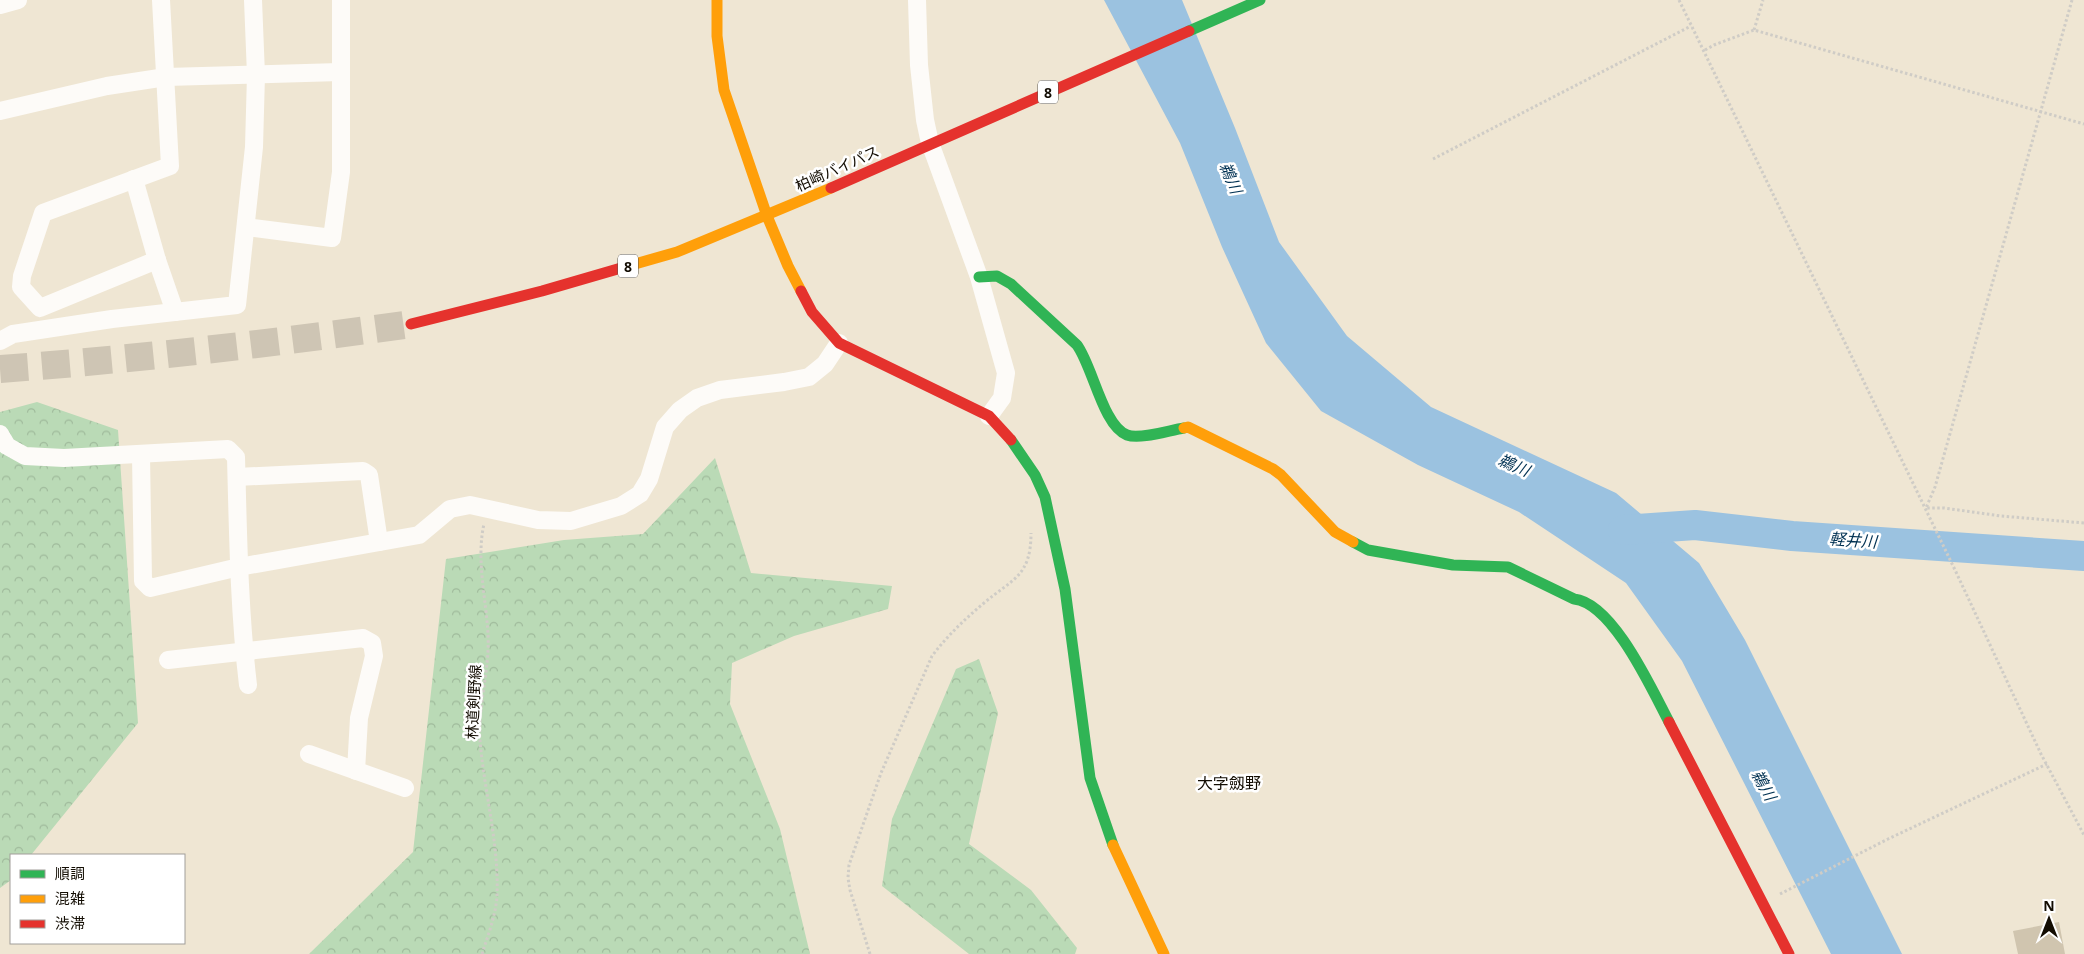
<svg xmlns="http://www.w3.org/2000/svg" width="2084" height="954" font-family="'Open Sans','Noto Sans JP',sans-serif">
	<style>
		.forest { fill: url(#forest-crowns) }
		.water { fill: #9bc2e0 }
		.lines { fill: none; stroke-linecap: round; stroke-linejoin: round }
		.river { stroke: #9bc2e0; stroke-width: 30 }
		.building { fill: #d0c5af }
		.highway-tunnel { stroke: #cec5b4; stroke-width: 28; stroke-dasharray: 28 14; stroke-linecap: butt }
		.path { stroke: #cfccc6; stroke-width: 3; stroke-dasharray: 2.5 2.5; stroke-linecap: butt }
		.street { stroke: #fdfbf8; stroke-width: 18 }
		.fast { stroke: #30b455; stroke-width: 11 }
		.slow { stroke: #ff9f0a; stroke-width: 11 }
		.jam { stroke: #e5322d; stroke-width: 11 }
		.labels { text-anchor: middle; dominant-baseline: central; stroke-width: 5; stroke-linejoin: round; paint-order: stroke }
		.shield { fill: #fff; stroke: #5a564f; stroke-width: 1 }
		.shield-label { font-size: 14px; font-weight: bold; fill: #130d03 }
		.street-label { font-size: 15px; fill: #130d03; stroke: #fff }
		.water-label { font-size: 16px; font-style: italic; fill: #013152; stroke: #fff }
		.neighbourhood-label { font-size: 16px; fill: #130d03; stroke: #fff }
	</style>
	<defs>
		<pattern id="forest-crowns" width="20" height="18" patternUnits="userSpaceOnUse" patternTransform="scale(1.25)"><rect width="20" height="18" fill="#badab6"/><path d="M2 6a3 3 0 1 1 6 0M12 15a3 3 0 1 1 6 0" fill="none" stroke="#9fba9b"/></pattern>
	</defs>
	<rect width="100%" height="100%" fill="#efe6d3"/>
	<g class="forest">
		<path d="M37,402L118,430L138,723L31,855H11V880L0,888V412Z"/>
		<path d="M715,458L751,573L892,586L888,609L794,636L732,663L730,704L780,829L810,954H309L413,852L446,559L564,540L643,534Z"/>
		<path d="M979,659L998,713L969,844L1031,890L1077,948L1075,954H969L882,886L892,819L956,669Z"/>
	</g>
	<path class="water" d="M1104,0H1182L1235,128L1279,242L1347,336L1431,407L1616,493L1699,563L1745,640L1902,954H1831L1682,661L1626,583L1519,512L1418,465L1321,411L1266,343L1222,247L1180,143Z"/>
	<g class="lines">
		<path class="river" d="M1623,530L1695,525L1792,536L2084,556"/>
	</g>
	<path class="building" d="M2059,922L2065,954H2018L2013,931Z"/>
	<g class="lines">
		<path class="highway-tunnel" d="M0,369C138,359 274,343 411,324"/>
		<g class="path">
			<path d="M1679,0L1956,572L2041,754L2084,835"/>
			<path d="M2072,0L1935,487L1926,508H1944L2001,516L2084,523"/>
			<path d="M1754,30L1763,0"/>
			<path d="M1705,50L1714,45L1754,30L2084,124"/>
			<path d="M1433,159L1691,26"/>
			<path d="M1780,894L1888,839L2047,764"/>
			<path d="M482,954C488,935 496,915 497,895C499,843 484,791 480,740C478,704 490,669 488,634C486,598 476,559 484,524"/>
			<path d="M870,954L850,890L848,878L849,865L881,773L932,656C947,636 965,619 984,603C1012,579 1031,577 1031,533"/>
		</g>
		<g class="street">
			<path d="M917,0L919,65L925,120L930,143L979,277L1006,373L1002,398L989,416"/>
			<path d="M0,5L18,0"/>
			<path d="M0,111L107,86L166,77L340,72"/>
			<path d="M134,179L157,260L175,312"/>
			<path d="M246,227L332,238L341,172V0"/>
			<path d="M157,260L40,308L21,287L22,276L43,213L170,166L161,0"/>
			<path d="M0,341L13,334L112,319L237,305L254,147L256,75L253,0"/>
			<path d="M0,434L7,446L25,456L64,458L228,449L236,457C238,533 239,610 248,685"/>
			<path d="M141,455L143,581L150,588L239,567L419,535L450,509L470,505L538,520L571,521L621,506L640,494L649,479L665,427L680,410L697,398L720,390L784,382L809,377L825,364L839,343"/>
			<path d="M237,477L363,471L369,475L379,542"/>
			<path d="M168,660L363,638L372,643L374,656L359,718L356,771"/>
			<path d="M309,754L405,788"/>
		</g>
		<g class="fast">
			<path d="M1189,31L1260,0"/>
			<path d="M979,277L997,276L1011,284L1077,345C1093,367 1103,426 1127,435C1140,440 1170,430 1184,428"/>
			<path d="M1011,440L1035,475L1045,497L1065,589L1090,778L1113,845"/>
			<path d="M1353,542L1368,550L1453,565L1508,567L1574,599C1613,603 1652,690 1669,722"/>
		</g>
		<g class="slow">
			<path d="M717,0V36L724,90L767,216L788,266L801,291"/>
			<path d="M628,266L677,252L831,188"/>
			<path d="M1184,428L1188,427L1273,469L1281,475L1335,532L1353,542"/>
			<path d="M1113,845L1164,954"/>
		</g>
		<g class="jam">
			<path d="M831,188L1189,31"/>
			<path d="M801,291L812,312L839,343L989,416L1011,440"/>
			<path d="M411,324L542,291L628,266"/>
			<path d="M1669,722L1789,954"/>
		</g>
	</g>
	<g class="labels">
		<g class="shield">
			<rect x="1038" y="80.5" width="20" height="23" rx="4"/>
			<rect x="618" y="254.5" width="20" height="23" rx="4"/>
		</g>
		<g class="shield-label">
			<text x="1048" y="92">8</text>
			<text x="628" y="266">8</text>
		</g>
		<g class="street-label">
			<text transform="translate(837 168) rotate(-24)">柏崎バイパス</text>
			<text transform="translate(473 702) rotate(-87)">林道剣野線</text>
		</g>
		<g class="water-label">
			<text transform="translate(1231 178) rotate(67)">鵜川</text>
			<text transform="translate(1514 465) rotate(23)">鵜川</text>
			<text transform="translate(1853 540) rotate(4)">軽井川</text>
			<text transform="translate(1764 785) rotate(61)">鵜川</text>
		</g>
		<g class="neighbourhood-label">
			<text x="1229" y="783">大字劔野</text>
		</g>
	</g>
	<rect x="10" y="854" width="175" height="90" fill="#ffffff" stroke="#a19e9a"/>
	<rect x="20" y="870" width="25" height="8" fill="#30b455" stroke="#a19e9a"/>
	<text x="55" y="879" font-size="15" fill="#130d03">順調</text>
	<rect x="20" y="895" width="25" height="8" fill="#ff9f0a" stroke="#a19e9a"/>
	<text x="55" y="904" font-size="15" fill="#130d03">混雑</text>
	<rect x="20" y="920" width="25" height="8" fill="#e5322d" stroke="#a19e9a"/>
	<text x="55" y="929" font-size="15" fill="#130d03">渋滞</text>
	<g transform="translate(2049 919)" stroke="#ffffff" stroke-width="4" paint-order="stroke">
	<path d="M0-4L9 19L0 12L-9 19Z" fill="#130d03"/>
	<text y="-8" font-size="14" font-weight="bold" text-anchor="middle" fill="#130d03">N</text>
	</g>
</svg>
